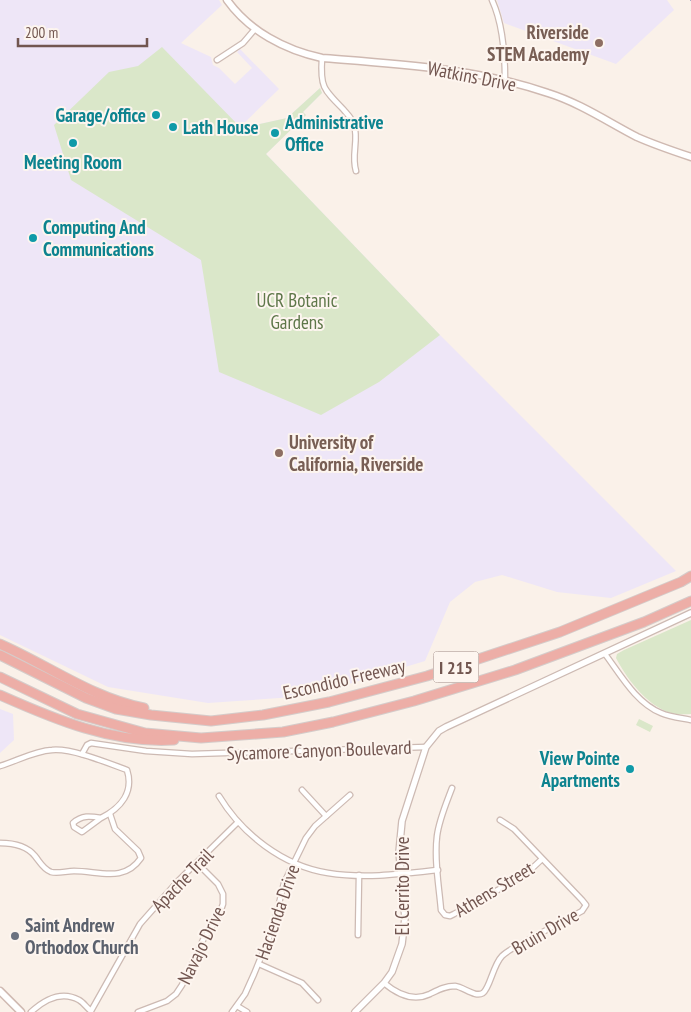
<svg xmlns="http://www.w3.org/2000/svg" width="691" height="1012" font-family="'PT Sans Narrow',sans-serif">
	<style>
		.education { fill: #eee6f7 }
		.green { fill: #dae7c9 }
		.lines { fill: none; stroke-linecap: round; stroke-linejoin: round }
		.minor-casing { stroke: #cdbab3; stroke-width: 7 }
		.tertiary-casing { stroke: #cdbab3; stroke-width: 8 }
		.secondary-casing { stroke: #cfb9b1; stroke-width: 9 }
		.motorway-casing { stroke: #d5ccca; stroke-width: 11 }
		.minor { stroke: #fff; stroke-width: 4.5 }
		.tertiary { stroke: #fff; stroke-width: 5.5 }
		.secondary { stroke: #fff; stroke-width: 6 }
		.motorway { stroke: #edaea7; stroke-width: 9 }
		.rail { stroke: #b2a8c3; stroke-width: 1; stroke-dasharray: 8 5; stroke-linecap: butt }
		.education-dot { fill: #8d6e63; stroke: #fdf5ef; stroke-width: 2 }
		.culture-dot { fill: #0f9aa8; stroke: #fdf5ef; stroke-width: 2 }
		.worship-dot { fill: #6b7280; stroke: #fdf5ef; stroke-width: 2 }
		.labels { text-anchor: middle; dominant-baseline: central; stroke-width: 4; stroke-linejoin: round; paint-order: stroke }
		.shield { fill: #fdf5ef; stroke: #9c8680; stroke-width: 1 }
		.shield-label { font-size: 18px; font-weight: bold; fill: #725650 }
		.education-label { font-size: 19px; font-weight: bold; fill: #785e54; stroke: #fdf5ef; text-anchor: end }
		.street-label { font-size: 19px; fill: #725650; stroke: #fdf5ef }
		.culture-label { font-size: 19px; font-weight: bold; fill: #0d838f; stroke: #fdf5ef; text-anchor: start }
		.park-label { font-size: 19px; fill: #5e7749; stroke: #fdf5ef }
		.worship-label { font-size: 19px; font-weight: bold; fill: #5b616d; stroke: #fdf5ef; text-anchor: start }
	</style>
	<rect width="100%" height="100%" fill="#faf1e9"/>
	<g class="education">
		<path d="M0,0H219L222,5L181,43L211,57L213,65L219,68L235,84L252,68L237,52L240,49L279,89L240,127L241,128L287,118L320,88L322,93L303,112L306,115L266,154L440,335L676,571L611,598L557,592L502,575L475,582L450,602L425,661L309,696L208,703L108,687L0,635Z"/>
		<path d="M497,0H667L674,10L616,64L504,23Z"/>
		<path d="M0,709L13,714L14,740L0,753Z"/>
	</g>
	<g class="green">
		<path d="M162,47L241,128L287,118L320,88L322,93L303,112L306,115L266,154L440,335L379,382L321,415L219,372L201,260L71,180L54,125L109,72L138,66Z"/>
		<path d="M691,620V714C685,714 677,715 671,713C647,706 627,679 616,658L617,654L624,650Z"/>
		<path d="M639,719L653,726L650,732L636,725Z"/>
	</g>
	<g class="lines">
		<defs>
			<g id="minor">
				<path d="M492,0C503,24 505,54 505,80"/>
				<path d="M322,58C320,86 323,89 343,109C347,114 352,118 354,125C359,140 351,155 356,171"/>
				<path d="M217,60L243,43L255,29"/>
				<path d="M605,654C620,674 636,703 661,713C670,717 681,718 691,720"/>
				<path d="M82,754L87,745L91,743L146,751L192,754L426,747"/>
				<path d="M0,766C17,761 34,751 52,750C72,748 108,763 127,770C134,792 121,808 101,818C90,816 82,815 73,823L74,827L82,832L101,818"/>
				<path d="M452,788C446,804 439,820 437,836C434,860 439,886 441,910L445,915L450,916L454,914L525,875L542,859"/>
				<path d="M302,790L326,816"/>
				<path d="M219,796C242,834 283,866 328,873C364,879 402,874 438,870"/>
				<path d="M0,843C12,843 27,846 35,856C40,862 43,869 51,872C58,874 66,871 74,871C99,871 124,883 141,858L138,851L115,829L110,814"/>
				<path d="M358,935L359,875"/>
				<path d="M259,964L302,983L318,1000"/>
				<path d="M384,983C397,994 413,1002 430,994C438,990 445,986 455,986C464,987 475,998 483,993C490,988 493,965 502,956C509,949 520,945 528,940C546,930 564,921 582,911L586,905L582,900L514,829L500,820"/>
				<path d="M237,1006L247,1012"/>
				<path d="M31,1012C44,1000 61,990 79,1000C83,1002 87,1008 91,1011L140,924L178,881L238,822"/>
				<path d="M138,1012L167,1001L176,994L182,985L203,940L219,915L223,904V894L218,884L197,863"/>
				<path d="M232,1012L245,994L254,974L273,928L284,883L306,838L315,826L350,795"/>
			</g>
			<path id="tertiary" d="M355,1012L384,983L392,972L402,944L405,918L399,852L402,821L426,747L439,731L446,727L691,613"/>
			<g id="secondary">
				<path d="M227,0C249,31 285,50 322,58C399,64 475,68 548,93C580,103 608,122 637,137C655,145 673,151 691,157"/>
				<path d="M0,991L21,1012"/>
			</g>
			<g id="motorway">
				<path d="M0,644C48,665 92,698 144,708"/>
				<path d="M0,655L86,698L116,709L151,715L211,721L263,715L329,702L427,676L560,632L681,582L691,576"/>
				<path d="M0,677L77,714L145,733L201,738L283,732L333,722L414,701L515,670L644,622L691,601"/>
				<path d="M0,695C54,719 113,744 174,740"/>
			</g>
		</defs>
		<use href="#minor" class="minor-casing"/>
		<use href="#tertiary" class="tertiary-casing"/>
		<use href="#secondary" class="secondary-casing"/>
		<use href="#motorway" class="motorway-casing"/>
		<use href="#minor" class="minor"/>
		<use href="#tertiary" class="tertiary"/>
		<use href="#secondary" class="secondary"/>
		<use href="#motorway" class="motorway"/>
		<path class="rail" d="M690,0L691,1"/>
	</g>
	<g class="education-dot">
		<circle cx="599" cy="43" r="5"/>
		<circle cx="279" cy="453" r="5"/>
	</g>
	<g class="culture-dot">
		<circle cx="156" cy="115" r="5"/>
		<circle cx="173" cy="127" r="5"/>
		<circle cx="275" cy="133" r="5"/>
		<circle cx="73" cy="143" r="5"/>
		<circle cx="33" cy="238" r="5"/>
		<circle cx="630" cy="769" r="5"/>
	</g>
	<circle class="worship-dot" cx="15" cy="936" r="5"/>
	<g class="labels">
		<rect class="shield" x="433.5" y="651.5" width="45" height="31" rx="4"/>
		<g class="shield-label">
			<text x="456" y="667">I 215</text>
		</g>
		<g class="education-label">
			<text x="589" y="32">Riverside<tspan x="589" dy="22">STEM Academy</tspan></text>
			<text x="289" y="442" text-anchor="start">University of<tspan x="289" dy="22">California, Riverside</tspan></text>
		</g>
		<g class="street-label">
			<text transform="translate(472 76) rotate(11)">Watkins Drive</text>
			<text transform="translate(344 679) rotate(-13)">Escondido Freeway</text>
			<text transform="translate(319 750) rotate(-2)">Sycamore Canyon Boulevard</text>
			<text transform="translate(182 880) rotate(-46)">Apache Trail</text>
			<text transform="translate(402 886) rotate(-90)">El Cerrito Drive</text>
			<text transform="translate(494 889) rotate(-31)">Athens Street</text>
			<text transform="translate(277 912) rotate(-71)">Hacienda Drive</text>
			<text transform="translate(545 931) rotate(-30)">Bruin Drive</text>
			<text transform="translate(201 945) rotate(-64)">Navajo Drive</text>
		</g>
		<g class="culture-label">
			<text x="146" y="115" text-anchor="end">Garage/office</text>
			<text x="285" y="122">Administrative<tspan x="285" dy="22">Office</tspan></text>
			<text x="183" y="127">Lath House</text>
			<text x="73" y="162" text-anchor="middle">Meeting Room</text>
			<text x="43" y="227">Computing And<tspan x="43" dy="22">Communications</tspan></text>
			<text x="620" y="758" text-anchor="end">View Pointe<tspan x="620" dy="22">Apartments</tspan></text>
		</g>
		<g class="park-label">
			<text x="297" y="300">UCR Botanic<tspan x="297" dy="22">Gardens</tspan></text>
		</g>
		<g class="worship-label">
			<text x="25" y="925">Saint Andrew<tspan x="25" dy="22">Orthodox Church</tspan></text>
		</g>
	</g>
	<path d="M18 38v8h129v-8" fill="none" stroke="#725650" stroke-width="2.5"/>
	<text x="25" y="38" font-size="15" fill="#725650" stroke="#fdf5ef" stroke-width="4" paint-order="stroke">200 m</text>
</svg>
